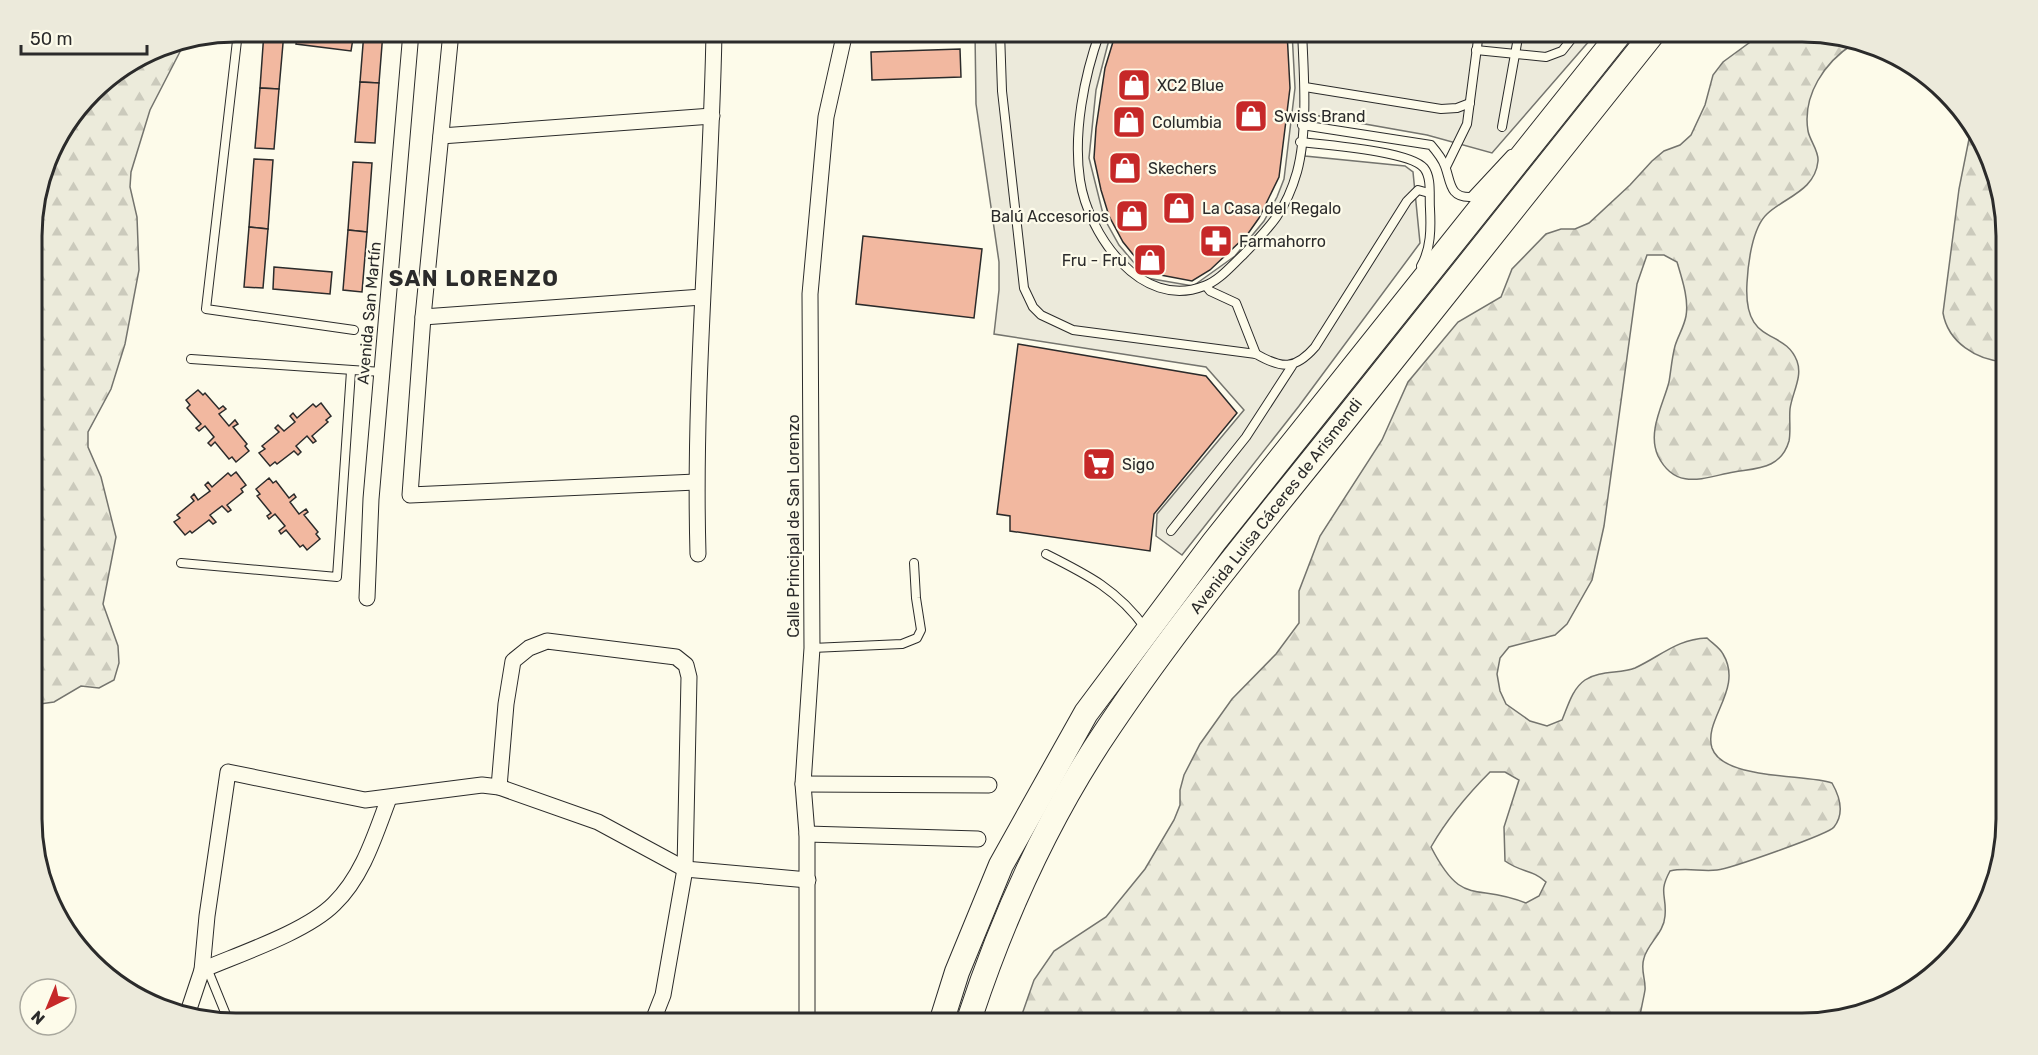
<svg xmlns="http://www.w3.org/2000/svg" width="2038" height="1055" font-family="Rubik,sans-serif">
	<style>
		.forest { fill: url(#forest-firs); stroke: #74746e; stroke-width: 1.5; fill-rule: evenodd }
		.parking { fill: #eceadb; stroke: #74746e; stroke-width: 1.5 }
		.building { fill: #f2b8a0; stroke: #2b2b2b; stroke-width: 1.5 }
		.lines { fill: none; stroke-linecap: round; stroke-linejoin: round }
		.lane-casing { stroke: #2b2b2b; stroke-width: 10 }
		.street-casing { stroke: #2b2b2b; stroke-width: 17 }
		.primary-casing { stroke: #2b2b2b; stroke-width: 26 }
		.lane { stroke: #fdfbea; stroke-width: 8 }
		.street { stroke: #fdfbea; stroke-width: 15 }
		.primary { stroke: #fdfbea; stroke-width: 24 }
		.labels { text-anchor: middle; dominant-baseline: central; stroke-width: 4.5; stroke-linejoin: round; paint-order: stroke }
		.poi-label { font-size: 16px; fill: #2b2b2b; stroke: #fdfbea; text-anchor: start }
		.street-label { font-size: 16px; fill: #2b2b2b; stroke: #fdfbea }
		.district-label { font-size: 22px; font-weight: bold; letter-spacing: 1.5px; fill: #2b2b2b; stroke: #fdfbea }
		.rim { fill: none; stroke: #2b2b2b; stroke-width: 3 }
	</style>
	<defs>
		<pattern id="forest-firs" width="22" height="20" patternUnits="userSpaceOnUse" patternTransform="scale(1.5)"><rect width="22" height="20" fill="#ecebdb"/><path d="M5 1l3.5 6h-7zM16 11l3.5 6h-7z" fill="#cbcabc"/></pattern>
	</defs>
	<rect width="100%" height="100%" fill="#fdfbea"/>
	<g class="forest">
		<path d="M1764,32H1802L1853,44C1825,62 1802,95 1808,131C1810,141 1819,151 1818,161C1815,191 1785,197 1767,214C1752,228 1748,264 1747,283C1743,347 1784,327 1797,361C1803,377 1792,393 1790,409C1789,419 1791,431 1789,441C1781,469 1757,468 1734,472C1705,477 1676,492 1658,456C1647,432 1663,405 1669,382C1671,370 1672,357 1675,346C1678,336 1684,327 1686,316C1689,299 1682,279 1677,262L1664,255H1647L1637,284L1604,526L1592,580L1567,624L1555,635L1509,647L1500,658L1497,674L1500,691L1506,704L1530,721L1547,726L1562,720C1568,706 1572,689 1585,680C1600,670 1620,674 1635,668C1661,656 1677,639 1707,638C1712,643 1720,648 1723,654C1744,689 1703,719 1712,748C1723,780 1805,774 1832,783C1840,797 1845,813 1834,827C1829,834 1729,869 1717,870C1700,872 1687,867 1670,871C1658,893 1667,895 1665,916C1664,933 1648,943 1644,958C1640,970 1646,979 1645,990C1643,1002 1640,1012 1639,1023H1019L1034,980L1054,951L1106,917L1145,869L1174,820L1180,805V790L1184,775L1200,744L1232,699L1276,654L1299,623V591L1320,536L1382,440L1408,382L1458,322L1501,297L1512,269L1546,234L1561,229H1575L1589,223L1630,185L1652,161L1664,151L1680,145L1691,135L1705,105L1713,75L1723,62ZM1490,772H1505L1519,780L1504,827L1505,861C1522,873 1532,869 1546,882L1539,896L1526,903C1474,882 1463,909 1431,847C1447,819 1467,795 1490,772Z"/>
		<path d="M185,42L150,110L131,172L130,187L137,217L139,270L125,344L111,389L88,432V447L101,477L116,537L103,604L118,646L119,663L114,680L99,688L81,686L54,702L33,705L32,222L53,145L101,83L158,47Z"/>
		<path d="M1972,124L2005,210V362C1976,360 1948,342 1943,313L1959,189Z"/>
	</g>
	<path class="parking" d="M975,32H1111L1096,90L1089,158L1104,218L1119,245L1147,278L1193,286L1235,256L1264,221L1277,197L1284,179L1295,88L1292,32H1597L1492,153L1427,135L1308,114L1305,156L1405,166L1413,172L1420,243L1299,406L1182,555L1156,536L1157,514L1244,410L1206,367L994,334L999,290V262L976,104Z"/>
	<g class="building">
		<path d="M264,32H284L279,89L260,88Z"/>
		<path d="M298,32H354L351,51L296,44Z"/>
		<path d="M364,32H383L379,83L360,82Z"/>
		<path d="M1116,32H1287L1290,88L1279,177L1259,218L1247,235L1210,270L1192,281L1150,273L1144,268L1123,242L1109,216L1101,190L1094,158L1096,128L1105,68Z"/>
		<path d="M960,49L961,77L872,80L871,52Z"/>
		<path d="M360,82L379,83L375,143L355,142Z"/>
		<path d="M260,88L279,89L274,149L255,148Z"/>
		<path d="M254,159L273,160L268,229L249,227Z"/>
		<path d="M353,162L372,163L367,232L348,230Z"/>
		<path d="M249,227L268,229L263,288L244,287Z"/>
		<path d="M348,230L367,232L362,292L343,290Z"/>
		<path d="M863,236L982,249L974,318L856,304Z"/>
		<path d="M274,267L332,272L330,294L273,289Z"/>
		<path d="M1018,344L1206,376L1237,413L1154,514L1150,551L1010,531V516L997,514Z"/>
		<path d="M198,390L203,395L205,393L219,409L223,406L226,409L219,414L229,426L235,420L238,424L233,427L247,444L245,446L249,451L236,462L232,457L229,459L215,442L211,446L208,443L214,437L205,426L199,431L196,428L201,424L187,408L190,405L186,400Z"/>
		<path d="M321,403L331,416L326,420L328,422L312,436L316,441L313,443L307,436L296,446L301,452L298,455L294,451L277,464L275,462L270,466L259,453L265,449L262,446L279,432L275,428L278,425L284,431L295,422L290,416L293,413L297,418L313,404L316,407Z"/>
		<path d="M236,472L246,485L241,489L243,492L227,505L231,510L228,512L222,506L210,515L216,522L213,524L209,520L192,533L190,531L185,535L174,522L180,518L177,515L194,501L191,497L194,494L198,500L210,491L205,485L208,482L212,487L228,473L231,476Z"/>
		<path d="M269,478L273,483L276,481L289,498L294,494L296,497L290,502L299,514L306,509L308,512L304,515L318,532L316,534L320,539L307,550L303,545L300,547L286,530L281,534L279,531L285,526L275,514L269,519L267,516L271,513L257,496L260,494L256,489Z"/>
	</g>
	<g class="lines">
		<defs>
			<g id="lane">
				<path d="M238,32L206,309L354,330"/>
				<path d="M1000,32L1002,91L1024,288L1033,307L1041,315L1073,330L1256,354C1282,369 1295,370 1315,347L1407,201L1418,190L1429,193"/>
				<path d="M1100,32C1084,76 1073,133 1080,180C1088,234 1141,311 1204,286C1219,281 1232,265 1243,255C1270,227 1286,211 1297,172C1308,131 1304,74 1302,32"/>
				<path d="M1476,50L1546,57L1562,51L1577,32"/>
				<path d="M1305,87L1441,109L1457,108L1470,103"/>
				<path d="M1302,125L1431,145C1437,152 1442,158 1445,166C1451,182 1449,198 1471,197L1511,154"/>
				<path d="M1502,127L1519,32"/>
				<path d="M1300,142C1325,145 1410,151 1424,168C1432,178 1429,196 1430,209C1431,228 1431,249 1421,266"/>
				<path d="M1446,167L1467,124L1479,32"/>
				<path d="M1206,286L1210,291L1236,303L1256,354"/>
				<path d="M191,359L382,372"/>
				<path d="M1171,531L1246,437L1292,366"/>
				<path d="M1046,554C1088,575 1118,590 1146,629"/>
				<path d="M181,563L337,577L351,371"/>
				<path d="M812,648L902,644L917,638L921,630L916,598L914,563"/>
				<path d="M207,968L229,1022"/>
			</g>
			<g id="street">
				<path d="M451,32L423,317L410,495L696,482"/>
				<path d="M441,136L712,116"/>
				<path d="M423,317L702,297"/>
				<path d="M698,554C693,380 711,206 714,32"/>
				<path d="M367,598L371,499L411,32"/>
				<path d="M803,784L989,785"/>
				<path d="M499,787L506,704L513,661L529,648L547,641L676,657L686,665L689,677L685,869L663,995L652,1023"/>
				<path d="M807,834L978,839"/>
				<path d="M202,970C239,954 306,932 334,904C363,876 375,835 389,798"/>
				<path d="M188,1012L202,970L207,916L228,772L365,800L482,785L499,787L598,822L685,869L808,880"/>
				<path d="M807,1023V834L803,784L812,648L810,294L826,117L845,32"/>
			</g>
			<g id="primary">
				<path d="M941,1023L957,972L1001,865L1086,713L1214,542L1621,32"/>
				<path d="M968,1023C1002,919 1047,818 1109,727C1178,624 1258,528 1335,432C1441,298 1548,165 1654,32"/>
			</g>
		</defs>
		<use href="#lane" class="lane-casing"/>
		<use href="#street" class="street-casing"/>
		<use href="#primary" class="primary-casing"/>
		<use href="#lane" class="lane"/>
		<use href="#street" class="street"/>
		<use href="#primary" class="primary"/>
	</g>
	<defs>
		<symbol id="shop-square" viewBox="-11 -11 22 22"><rect x="-9" y="-9" width="18" height="18" rx="4" fill="#c62828" stroke="#fdfbea"/><path d="M-5-2.5h2.3a2.7 3.5 0 0 1 5.4 0H5L5.5 6h-11ZM-1.5-2.5h3a1.5 2.3 0 0 0-3 0Z" fill="#fff"/></symbol>
		<symbol id="pharmacy-square" viewBox="-11 -11 22 22"><rect x="-9" y="-9" width="18" height="18" rx="4" fill="#c62828" stroke="#fdfbea"/><path d="M-2-6h4v4h4v4h-4v4h-4v-4h-4v-4h4Z" fill="#fff"/></symbol>
		<symbol id="supermarket-square" viewBox="-11 -11 22 22"><rect x="-9" y="-9" width="18" height="18" rx="4" fill="#c62828" stroke="#fdfbea"/><path d="M-6-5.5h2.5l.6 2H6L4.5 2H-2.5L-4.4-4H-6ZM-1.5 3.2a1.3 1.3 0 1 0 .1 0ZM3 3.2a1.3 1.3 0 1 0 .1 0Z" fill="#fff"/></symbol>
	</defs>
	<g fill-rule="evenodd">
		<use href="#shop-square" x="1115" y="66" width="38" height="38"/>
		<use href="#shop-square" x="1232" y="97" width="38" height="38"/>
		<use href="#shop-square" x="1110" y="103" width="38" height="38"/>
		<use href="#shop-square" x="1106" y="149" width="38" height="38"/>
		<use href="#shop-square" x="1160" y="189" width="38" height="38"/>
		<use href="#shop-square" x="1113" y="197" width="38" height="38"/>
		<use href="#pharmacy-square" x="1197" y="222" width="38" height="38"/>
		<use href="#shop-square" x="1131" y="241" width="38" height="38"/>
		<use href="#supermarket-square" x="1080" y="445" width="38" height="38"/>
	</g>
	<g class="labels">
		<g class="poi-label">
			<text x="1157" y="85">XC2 Blue</text>
			<text x="1274" y="116">Swiss Brand</text>
			<text x="1152" y="122">Columbia</text>
			<text x="1148" y="168">Skechers</text>
			<text x="1202" y="208">La Casa del Regalo</text>
			<text x="1109" y="216" text-anchor="end">Balú Accesorios</text>
			<text x="1239" y="241">Farmahorro</text>
			<text x="1127" y="260" text-anchor="end">Fru - Fru</text>
			<text x="1122" y="464">Sigo</text>
		</g>
		<g class="street-label">
			<text transform="translate(369 313) rotate(-85)">Avenida San Martín</text>
			<text transform="translate(1276 506) rotate(-52)">Avenida Luisa Cáceres de Arismendi</text>
			<text transform="translate(793 526) rotate(-90)">Calle Principal de San Lorenzo</text>
		</g>
		<g class="district-label">
			<text x="474" y="278">SAN LORENZO</text>
		</g>
	</g>
	<path d="M0 0H2038V1055H0ZM236 42H1802A194 194 0 0 1 1996 236V819A194 194 0 0 1 1802 1013H236A194 194 0 0 1 42 819V236A194 194 0 0 1 236 42Z" fill="#eceadb" fill-rule="evenodd"/>
	<path class="rim" d="M236 42H1802A194 194 0 0 1 1996 236V819A194 194 0 0 1 1802 1013H236A194 194 0 0 1 42 819V236A194 194 0 0 1 236 42Z"/>
	<g transform="translate(48 1007) rotate(223)"><circle r="28" fill="#fdfbea" stroke="#a9a89e" stroke-width="1.5"/>
	<path d="M0-4.5L10 22L0 15L-10 22Z" fill="#c62828"/>
	<text y="-9" font-size="16" font-weight="bold" text-anchor="middle" fill="#2b2b2b">N</text>
	</g>
	<path d="M21 45v9h126v-9" fill="none" stroke="#2b2b2b" stroke-width="3"/>
	<text x="30" y="45" font-size="18" fill="#2b2b2b" stroke="#fdfbea" stroke-width="4.5" paint-order="stroke">50 m</text>
</svg>
